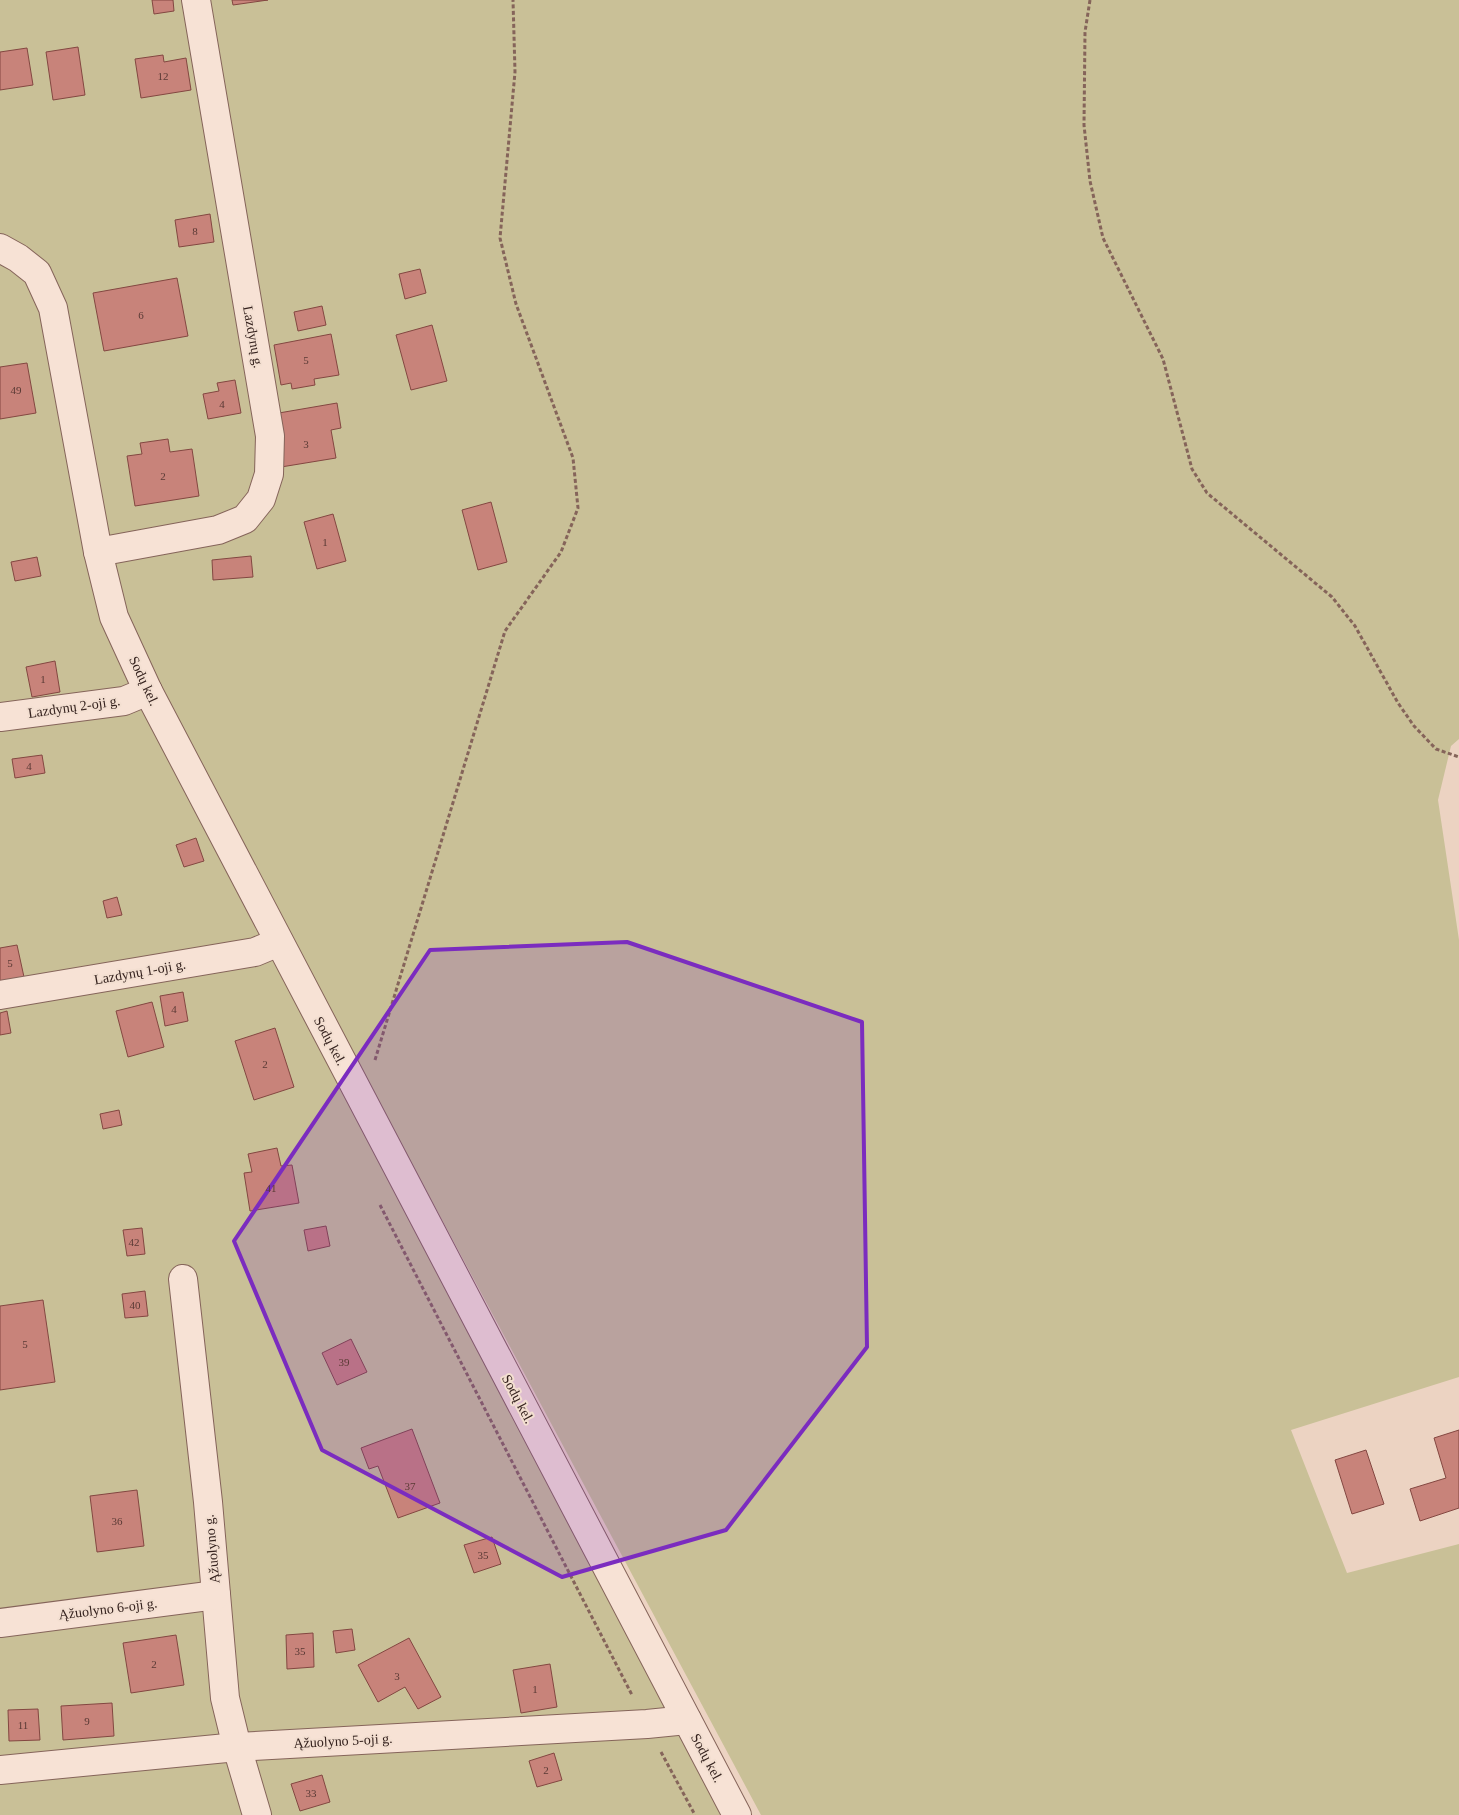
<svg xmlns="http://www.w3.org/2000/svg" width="1459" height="1815" font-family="Georgia,serif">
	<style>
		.green { fill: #c9c097 }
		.building { fill: #c8837a; stroke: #834741 }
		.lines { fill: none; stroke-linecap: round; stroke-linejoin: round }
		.minor-casing { stroke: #85645a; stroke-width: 30 }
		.path { stroke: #85645a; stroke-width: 3; stroke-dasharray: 4 2.5; stroke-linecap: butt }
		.minor { stroke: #f7e2d5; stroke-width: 28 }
		.marked { fill: #7b2cbf; fill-opacity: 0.2; stroke: #7b2cbf; stroke-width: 4; stroke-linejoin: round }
		.labels { text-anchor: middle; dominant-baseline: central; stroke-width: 4; stroke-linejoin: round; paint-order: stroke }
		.number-label { font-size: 11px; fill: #5a3a35 }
		.street-label { font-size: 14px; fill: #35221e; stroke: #f3dfd1 }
	</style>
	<rect width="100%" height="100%" fill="#ecd3c2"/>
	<path class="green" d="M0,0H1459V739L1451,746L1438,800L1459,940V1377L1291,1430L1347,1573L1459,1544V1815H761L397,1136L372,1147L721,1815H0Z"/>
	<g class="building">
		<path d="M152,0H173L174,11L154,14Z"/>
		<path d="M232,0H268L233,5Z"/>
		<path d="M78,47L85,95L53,100L46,52Z"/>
		<path d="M27,48L33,85L0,90V52Z"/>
		<path d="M163,55L164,62L186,58L191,90L141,98L135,59Z"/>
		<path d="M210,214L214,242L179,247L175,220Z"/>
		<path d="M420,269L426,293L405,299L399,274Z"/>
		<path d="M177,278L188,336L104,351L93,293Z"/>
		<path d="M322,306L326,325L298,331L294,312Z"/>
		<path d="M432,325L447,381L411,390L396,335Z"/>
		<path d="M331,334L339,375L314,379L315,385L292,389L291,383L281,385L274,345Z"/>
		<path d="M27,363L36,413L0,419V367Z"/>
		<path d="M235,380L241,413L208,419L203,394L219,391L217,383Z"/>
		<path d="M337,403L341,428L331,430L336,458L281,467L273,414Z"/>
		<path d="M168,439L170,452L192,449L199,496L135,506L127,456L142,454L140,443Z"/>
		<path d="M491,502L507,562L478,570L462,510Z"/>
		<path d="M333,514L346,561L317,569L304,522Z"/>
		<path d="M251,556L253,577L213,580L212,560Z"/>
		<path d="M37,557L41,576L15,581L11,562Z"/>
		<path d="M55,661L60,692L32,697L26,667Z"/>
		<path d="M42,755L45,773L15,778L12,759Z"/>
		<path d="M196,838L204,861L184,867L176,845Z"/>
		<path d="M117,897L122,915L107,918L103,901Z"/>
		<path d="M17,945L24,977L0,982V948Z"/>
		<path d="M183,992L188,1021L165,1026L160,996Z"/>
		<path d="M152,1002L164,1047L128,1057L116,1011Z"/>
		<path d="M7,1011L11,1033L0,1035V1013Z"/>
		<path d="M275,1028L294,1087L254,1100L235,1041Z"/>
		<path d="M119,1110L122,1125L103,1129L100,1114Z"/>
		<path d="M277,1148L281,1166L292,1165L299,1203L250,1211L244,1173L252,1172L248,1154Z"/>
		<path d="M326,1226L330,1246L308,1251L304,1230Z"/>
		<path d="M142,1228L145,1254L127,1256L123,1230Z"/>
		<path d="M145,1291L148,1316L125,1318L122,1294Z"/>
		<path d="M43,1300L55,1382L0,1390V1306Z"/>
		<path d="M351,1339L367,1372L337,1385L322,1353Z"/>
		<path d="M412,1429L440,1503L398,1518L378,1466L369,1469L361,1448Z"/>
		<path d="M1459,1430V1508L1420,1521L1410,1489L1446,1478L1434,1438Z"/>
		<path d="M1366,1450L1384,1504L1352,1514L1335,1460Z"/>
		<path d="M137,1490L144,1546L97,1552L90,1496Z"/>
		<path d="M492,1537L501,1564L474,1573L464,1545Z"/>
		<path d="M352,1629L355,1650L336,1653L333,1631Z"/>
		<path d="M313,1633L314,1667L287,1669L286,1635Z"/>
		<path d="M176,1635L184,1685L131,1693L123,1643Z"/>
		<path d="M409,1638L441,1697L418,1709L405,1687L378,1702L358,1665Z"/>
		<path d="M550,1664L557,1707L521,1713L513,1670Z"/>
		<path d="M112,1703L114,1736L63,1740L61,1706Z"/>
		<path d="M38,1709L40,1740L9,1741L8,1710Z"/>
		<path d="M554,1753L562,1780L537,1787L529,1761Z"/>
		<path d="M322,1775L330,1802L300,1811L291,1784Z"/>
	</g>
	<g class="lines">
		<defs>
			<g id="minor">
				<path d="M0,248L18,258L37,273L53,308L98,552L114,617L148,691L737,1815"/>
				<path d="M98,552L218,530L245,519L261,499L269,474L270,436L196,0"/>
				<path d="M0,717L124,701L148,691"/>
				<path d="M0,995L255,952L279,942"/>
				<path d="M183,1279L208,1502L225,1698L237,1747L257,1815"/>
				<path d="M0,1623L216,1595"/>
				<path d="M0,1770L237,1747L647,1724L687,1720"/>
			</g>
		</defs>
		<use href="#minor" class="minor-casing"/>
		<g class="path">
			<path d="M1090,0L1085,32L1084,125L1090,181L1103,238L1163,359L1192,469L1207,493L1332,597L1355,626L1398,703L1414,726L1436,749L1459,757"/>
			<path d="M375,1060L505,631L561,552L578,508L573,458L516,304L500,238L515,72L513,0"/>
			<path d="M380,1205L632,1695"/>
			<path d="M661,1752L695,1815"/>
		</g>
		<use href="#minor" class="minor"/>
	</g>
	<path class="marked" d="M627,942L862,1022L867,1347L726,1530L562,1577L322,1450L234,1241L430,950Z"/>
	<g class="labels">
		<g class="number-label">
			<text x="163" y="76">12</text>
			<text x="195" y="231">8</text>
			<text x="141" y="315">6</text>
			<text x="306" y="360">5</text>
			<text x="16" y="390">49</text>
			<text x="222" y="404">4</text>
			<text x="306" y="444">3</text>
			<text x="163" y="476">2</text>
			<text x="325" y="542">1</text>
			<text x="43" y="679">1</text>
			<text x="29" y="766">4</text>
			<text x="10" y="963">5</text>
			<text x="174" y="1009">4</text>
			<text x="265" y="1064">2</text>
			<text x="271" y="1188">41</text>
			<text x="134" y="1242">42</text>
			<text x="135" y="1305">40</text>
			<text x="25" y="1344">5</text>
			<text x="344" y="1362">39</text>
			<text x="410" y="1486">37</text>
			<text x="117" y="1521">36</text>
			<text x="483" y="1555">35</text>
			<text x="300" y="1651">35</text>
			<text x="154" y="1664">2</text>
			<text x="397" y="1676">3</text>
			<text x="535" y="1689">1</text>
			<text x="87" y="1721">9</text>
			<text x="23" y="1725">11</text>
			<text x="546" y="1770">2</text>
			<text x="311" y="1793">33</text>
		</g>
		<g class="street-label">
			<text transform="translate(253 337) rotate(80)">Lazdynų g.</text>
			<text transform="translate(144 681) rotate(65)">Sodų kel.</text>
			<text transform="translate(74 707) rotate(-8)">Lazdynų 2-oji g.</text>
			<text transform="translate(140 972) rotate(-10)">Lazdynų 1-oji g.</text>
			<text transform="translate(330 1041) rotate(62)">Sodų kel.</text>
			<text transform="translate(518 1399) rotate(62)">Sodų kel.</text>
			<text transform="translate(212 1549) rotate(-95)">Ąžuolyno g.</text>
			<text transform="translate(108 1609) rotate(-7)">Ąžuolyno 6-oji g.</text>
			<text transform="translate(343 1741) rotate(-3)">Ąžuolyno 5-oji g.</text>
			<text transform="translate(707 1758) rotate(62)">Sodų kel.</text>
		</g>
	</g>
</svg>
